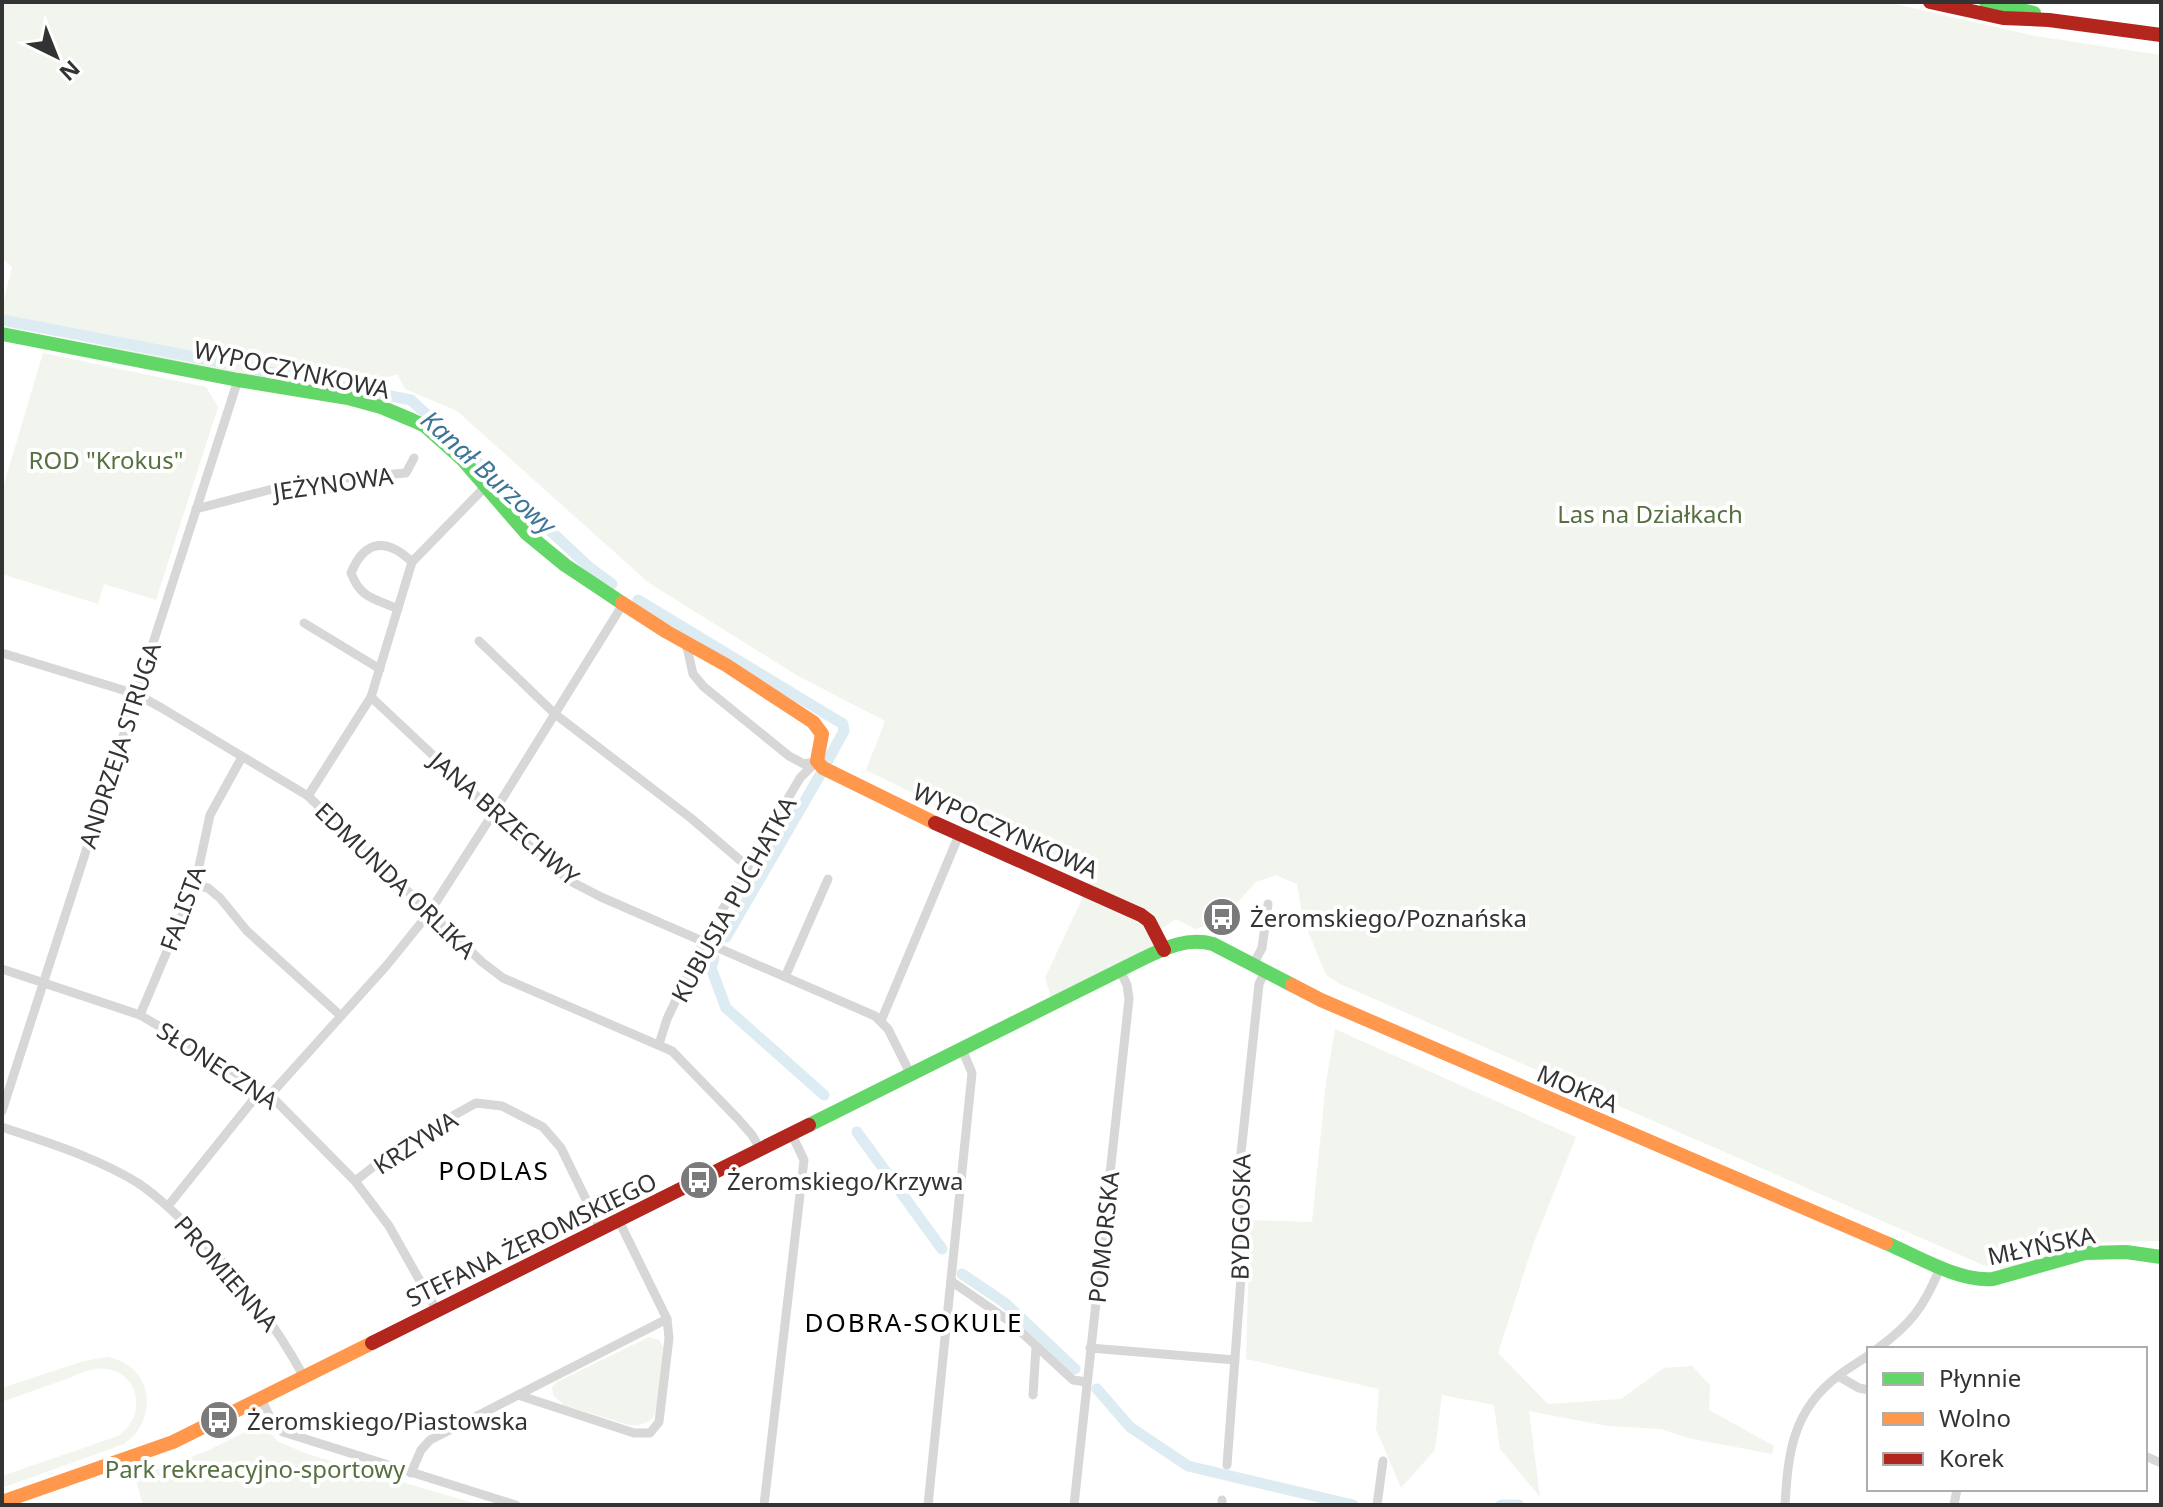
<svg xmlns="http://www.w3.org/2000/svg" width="2163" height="1507" font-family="'Noto Sans',sans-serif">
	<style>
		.green { fill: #f1f5ed }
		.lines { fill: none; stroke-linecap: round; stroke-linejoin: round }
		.canal { stroke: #ddebf3; stroke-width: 11 }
		.street { stroke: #d7d7d7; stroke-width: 9 }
		.fast { stroke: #63d668; stroke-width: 14 }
		.slow { stroke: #ff974d; stroke-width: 14 }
		.jam { stroke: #b3261e; stroke-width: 14 }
		.labels { text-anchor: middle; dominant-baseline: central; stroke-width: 8; stroke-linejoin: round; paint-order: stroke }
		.street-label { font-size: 24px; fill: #333; stroke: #fff }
		.park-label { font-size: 24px; fill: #56703f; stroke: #fff }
		.poi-label { font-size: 24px; fill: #333; stroke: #fff; text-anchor: start }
		.water-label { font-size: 26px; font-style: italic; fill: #3f7597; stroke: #fff }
		.neighbourhood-label { font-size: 26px; letter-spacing: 2px; fill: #000; stroke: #fff }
	</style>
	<rect width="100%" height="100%" fill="#fff"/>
	<g class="green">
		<path d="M2,2H1886L2035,36L2161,55V1241L2104,1242L2013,1270L1983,1265L1340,984L1326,975L1303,919L1297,884L1276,875L1256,882L1219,923L1195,929L1176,919L1162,928L1163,944L1052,1000L1045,978L1094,873L979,826L866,770L885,721L798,676L649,583L457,411L405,389L397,374C381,380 363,384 348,376C340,371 339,368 329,368L323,379L273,370L274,382L103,348L113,338L100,340L2,323V308L12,267L2,258Z"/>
		<path d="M43,353L206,387L218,407L156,600L104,584L98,604L2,574V491Z"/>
		<path d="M1335,1029L1576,1137L1534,1242L1498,1353L1548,1404L1621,1399L1664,1368L1692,1366L1710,1385L1709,1410L1774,1446L1772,1454L1688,1438L1661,1429L1607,1426L1529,1411L1540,1497L1500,1449L1494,1405L1442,1395L1435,1450L1401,1488L1376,1429L1379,1389L1246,1359L1250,1220L1312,1222L1326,1082Z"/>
		<path d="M649,1337L659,1340L663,1347C661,1361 660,1408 653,1417C646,1425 638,1426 629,1425L564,1405L553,1395L552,1387L557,1382Z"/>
		<path d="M108,1357C153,1366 160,1419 124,1444L2,1488V1476L118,1436C130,1427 138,1415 136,1399C134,1379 116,1366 96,1369C86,1370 76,1375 67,1379C45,1386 24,1394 2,1402V1388L84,1361Z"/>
		<path d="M263,1423L277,1441L307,1454L480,1505H143L135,1477L207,1451Z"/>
	</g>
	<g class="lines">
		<g class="canal">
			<path d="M2,320L231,364"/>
			<path d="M258,370L411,400L589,567L612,584"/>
			<path d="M638,600L843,724L844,731L827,762"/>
			<path d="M726,937L820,775"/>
			<path d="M714,958L711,968L726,1008L824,1095"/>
			<path d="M857,1132L942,1249"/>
			<path d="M962,1274L1005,1303L1075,1369"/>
			<path d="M1097,1389L1130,1427L1188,1466L1353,1505"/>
			<path d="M1501,1505H1518"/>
		</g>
		<g class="street">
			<path d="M196,509L299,482L406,473L414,458"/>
			<path d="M398,609C374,598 361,599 351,573C365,539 387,538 412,562"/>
			<path d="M304,623L380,669"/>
			<path d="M479,641L555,714L692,819L748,867"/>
			<path d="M686,643L693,674L704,687L789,756L804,764L814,762"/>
			<path d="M2,653L136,694L160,707L308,796L482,962L503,978L672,1051L738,1119L752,1135L761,1150"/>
			<path d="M371,697L553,868L574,883L601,897L875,1016L888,1029L911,1075"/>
			<path d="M308,796L371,697L412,562L485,487"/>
			<path d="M195,885L208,888L220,898L247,931L341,1016"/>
			<path d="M1253,965L1262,948L1268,904"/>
			<path d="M2,969L140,1015L211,1057L270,1095L355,1181L389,1226L437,1311"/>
			<path d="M785,977L828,879"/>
			<path d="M140,1015L195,885L210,815L242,757"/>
			<path d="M881,1021L959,835"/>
			<path d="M659,1044L667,1019L704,941L800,778L817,761"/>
			<path d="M270,1095L387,965L429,913L494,812L623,604"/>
			<path d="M2,1111L238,380"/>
			<path d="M2,1127C48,1143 96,1157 138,1183C160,1198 179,1217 198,1236C240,1278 275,1324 304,1377"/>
			<path d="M355,1181L404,1143L476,1103L502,1106L543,1127L561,1148L601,1230"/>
			<path d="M168,1206L262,1089"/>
			<path d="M951,1281L1009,1321L1073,1380L1087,1382"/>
			<path d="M1090,1348L1235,1360"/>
			<path d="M1877,1349C1911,1324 1924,1307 1940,1268"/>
			<path d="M1838,1376L1859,1388L1869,1390"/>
			<path d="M518,1395L667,1319"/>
			<path d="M1033,1395L1036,1347"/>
			<path d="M261,1399L270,1417L283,1432L516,1505"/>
			<path d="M2145,1456L2161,1463"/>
			<path d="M1227,1465L1243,1251L1239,1228V1172L1259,984L1265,971"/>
			<path d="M411,1473L421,1450L430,1440L518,1395L634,1433H650L659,1422L669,1338L667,1319L619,1221"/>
			<path d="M764,1505L804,1160L792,1135"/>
			<path d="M928,1505L972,1073L962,1049"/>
			<path d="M1074,1505L1129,999L1127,985L1120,970"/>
			<path d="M1222,1505V1500"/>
			<path d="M1377,1505L1383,1461"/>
			<path d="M1785,1505C1788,1452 1793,1410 1838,1376C1848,1368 1859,1362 1869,1355"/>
			<path d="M1954,1505L1957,1489"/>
		</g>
		<g class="fast">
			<path d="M1986,2L2034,13"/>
			<path d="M2,334L238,380L348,398L381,407L412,420L425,426L462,459L526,533L565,565L622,603"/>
			<path d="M809,1125L1142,959C1165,948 1187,937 1213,944L1292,985"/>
			<path d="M1886,1243C1917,1256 1959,1282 1993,1279L2085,1253L2126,1252L2161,1257"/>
		</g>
		<g class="slow">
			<path d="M622,603L667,632L726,665L813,722L822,734L817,761L823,768L935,823"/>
			<path d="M1292,985L1321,1000L1886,1243"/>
			<path d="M2,1502L173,1442L372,1343"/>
		</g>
		<g class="jam">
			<path d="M1930,2L2003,18L2049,20L2161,35"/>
			<path d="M935,823L1141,915L1149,921L1164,950"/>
			<path d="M372,1343L809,1125"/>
		</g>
	</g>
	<defs>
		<symbol id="bus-disc" viewBox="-11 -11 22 22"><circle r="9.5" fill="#7a7a7a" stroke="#fff"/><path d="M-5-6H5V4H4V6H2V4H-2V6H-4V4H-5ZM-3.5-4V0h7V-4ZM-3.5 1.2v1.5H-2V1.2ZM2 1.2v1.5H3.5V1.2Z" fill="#fff"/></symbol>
	</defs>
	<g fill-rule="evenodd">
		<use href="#bus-disc" x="1200" y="895" width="44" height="44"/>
		<use href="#bus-disc" x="677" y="1158" width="44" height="44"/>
		<use href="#bus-disc" x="197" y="1398" width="44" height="44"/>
	</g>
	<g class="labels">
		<g class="street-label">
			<text transform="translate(292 369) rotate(12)">WYPOCZYNKOWA</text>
			<text transform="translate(333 483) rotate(-8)">JEŻYNOWA</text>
			<text transform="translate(119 745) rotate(-72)">ANDRZEJA STRUGA</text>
			<text transform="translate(505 818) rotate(41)">JANA BRZECHWY</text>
			<text transform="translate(1006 830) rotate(24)">WYPOCZYNKOWA</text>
			<text transform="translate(396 880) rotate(44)">EDMUNDA ORLIKA</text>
			<text transform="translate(733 899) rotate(-61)">KUBUSIA PUCHATKA</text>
			<text transform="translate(182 908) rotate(-70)">FALISTA</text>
			<text transform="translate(218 1065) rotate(33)">SŁONECZNA</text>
			<text transform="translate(1578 1088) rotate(23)">MOKRA</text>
			<text transform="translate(415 1142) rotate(-33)">KRZYWA</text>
			<text transform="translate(1240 1217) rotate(-89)">BYDGOSKA</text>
			<text transform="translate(1103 1237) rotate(-84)">POMORSKA</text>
			<text transform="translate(531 1239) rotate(-26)">STEFANA ŻEROMSKIEGO</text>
			<text transform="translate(2041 1245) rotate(-12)">MŁYŃSKA</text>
			<text transform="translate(227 1273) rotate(49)">PROMIENNA</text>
		</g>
		<g class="park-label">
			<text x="106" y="459">ROD "Krokus"</text>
			<text x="1650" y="513">Las na Działkach</text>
			<text x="255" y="1468">Park rekreacyjno-sportowy</text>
		</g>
		<g class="poi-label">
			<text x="1250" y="917">Żeromskiego/Poznańska</text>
			<text x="727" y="1180">Żeromskiego/Krzywa</text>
			<text x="247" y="1420">Żeromskiego/Piastowska</text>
		</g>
		<g class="water-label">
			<text transform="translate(489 472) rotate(42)">Kanał Burzowy</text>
		</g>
		<g class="neighbourhood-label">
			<text x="494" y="1170">PODLAS</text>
			<text x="914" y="1322">DOBRA-SOKULE</text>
		</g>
	</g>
	<rect width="2163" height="1507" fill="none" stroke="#333333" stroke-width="8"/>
	<rect x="1867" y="1347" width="280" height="144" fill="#ffffff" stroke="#adadad" stroke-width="2"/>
	<rect x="1883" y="1373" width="40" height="12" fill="#63d668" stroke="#adadad" stroke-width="2"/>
	<text x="1939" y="1387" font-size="24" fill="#333333">Płynnie</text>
	<rect x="1883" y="1413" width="40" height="12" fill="#ff974d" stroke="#adadad" stroke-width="2"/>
	<text x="1939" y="1427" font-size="24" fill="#333333">Wolno</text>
	<rect x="1883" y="1453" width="40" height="12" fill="#b3261e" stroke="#adadad" stroke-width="2"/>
	<text x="1939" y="1467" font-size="24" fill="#333333">Korek</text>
	<g transform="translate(56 56) rotate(137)" stroke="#ffffff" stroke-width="6" paint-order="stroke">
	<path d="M0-6L14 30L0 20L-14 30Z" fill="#333333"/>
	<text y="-12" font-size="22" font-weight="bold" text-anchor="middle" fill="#333333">N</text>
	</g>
</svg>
